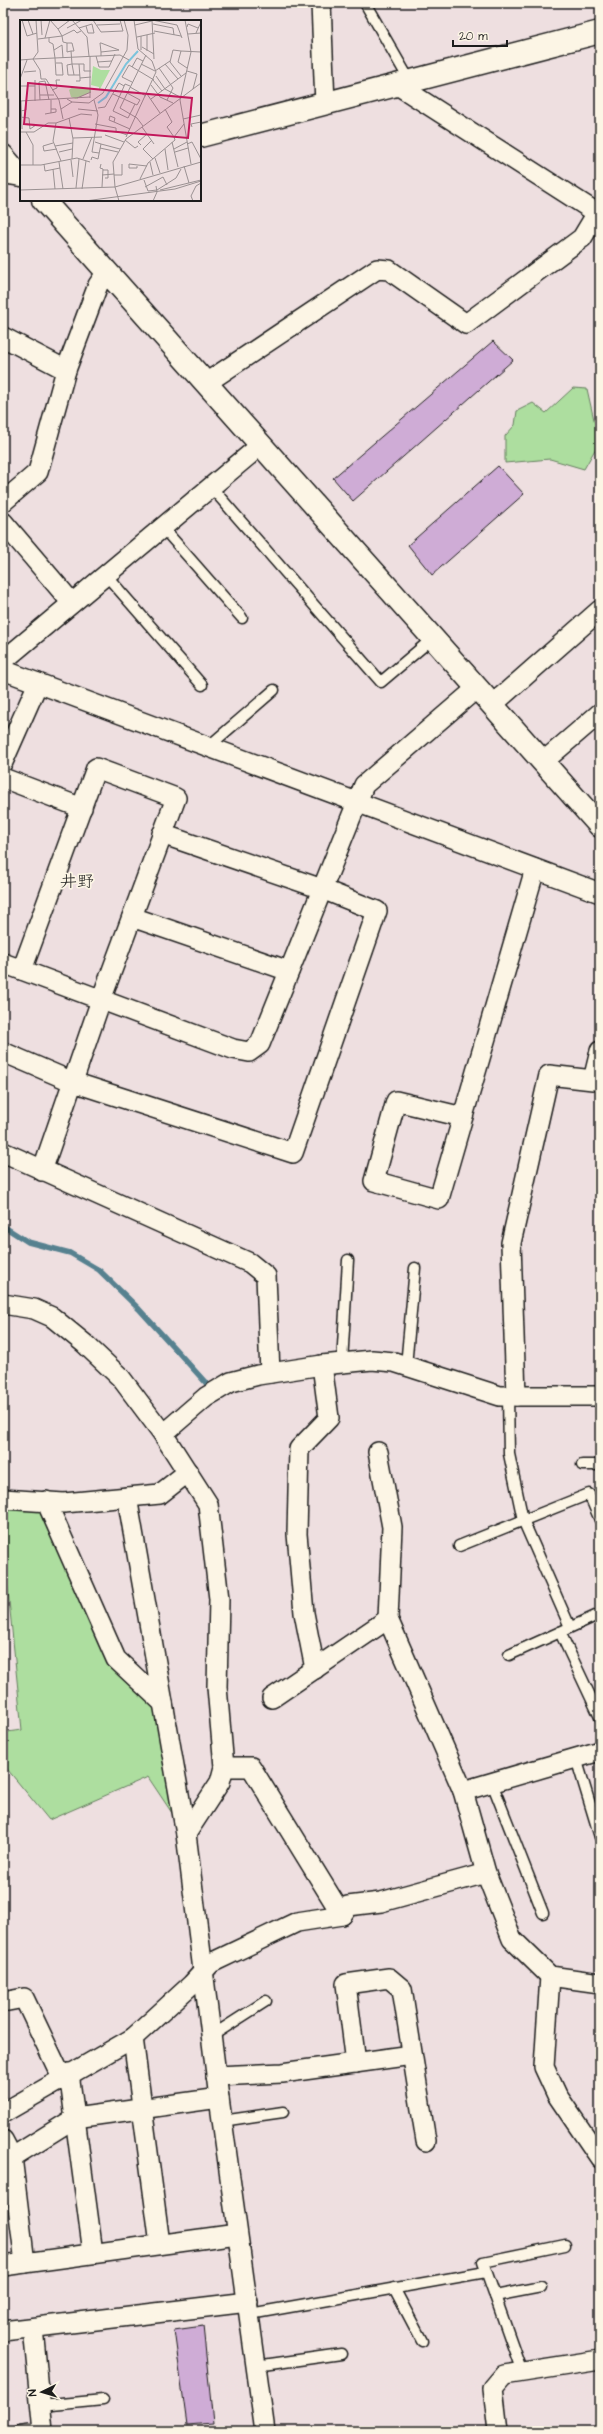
<svg xmlns="http://www.w3.org/2000/svg" width="603" height="2434" font-family="'Architects Daughter','Klee One',sans-serif">
	<style>
		.green { fill: #adde9f; stroke: #647d5e }
		.lines { fill: none; stroke-linecap: round; stroke-linejoin: round }
		.stream { stroke: #56818f; stroke-width: 5.5 }
		.building { fill: #cfacd6; stroke: #1c1c1c }
		.lane-casing { stroke: #1c1c1c; stroke-width: 13 }
		.street-casing { stroke: #1c1c1c; stroke-width: 22 }
		.secondary-casing { stroke: #1c1c1c; stroke-width: 25 }
		.lane { stroke: #fcf5e5; stroke-width: 10 }
		.street { stroke: #fcf5e5; stroke-width: 19 }
		.secondary { stroke: #fcf5e5; stroke-width: 22 }
		.labels { text-anchor: middle; dominant-baseline: central; stroke-width: 3.5; stroke-linejoin: round; paint-order: stroke }
		.quarter-label { font-size: 17px; fill: #1c1c1c; stroke: #fcf5e5 }
		.inset-river { fill: none; stroke: #7cc4dc; stroke-width: 2 }
		.inset-road { fill: none; stroke: #9a9192; stroke-width: 1 }
		.view { fill: #c2185b; fill-opacity: 0.15; stroke: #c2185b; stroke-width: 2 }
		.inset-edge { fill: none; stroke: #1c1c1c; stroke-width: 2 }
	</style>
	<rect width="100%" height="100%" fill="#eedfe0"/>
	<filter id="ink" filterUnits="userSpaceOnUse"><feTurbulence type="fractalNoise" baseFrequency=".025" numOctaves="2"/><feDisplacementMap in="SourceGraphic" scale="8" xChannelSelector="R" yChannelSelector="G"/><feConvolveMatrix kernelMatrix="1 2 1 2 8 2 1 2 1" color-interpolation-filters="sRGB"/></filter>
	<g filter="url(#ink)">
		<g class="green">
			<path d="M573,388L587,389L594,420L600,431V446H597L584,469L550,459L505,463V436L515,425L517,411L533,403L546,413Z"/>
			<path d="M3,1500L46,1501L116,1659L163,1703L186,1834L148,1777L49,1820L3,1764L7,1732L22,1730L3,1541Z"/>
		</g>
		<g class="lines">
			<path class="stream" d="M3,1226L28,1242L70,1253L99,1270L139,1309L206,1383"/>
		</g>
		<g class="building">
			<path d="M493,341L513,360L353,501L333,478Z"/>
			<path d="M498,466L524,494L432,575L408,545Z"/>
			<path d="M203,2326L213,2423L187,2425L174,2330Z"/>
		</g>
		<g class="lines">
			<defs>
				<g id="lane">
					<path d="M365,3L411,83"/>
					<path d="M211,487L381,682L433,638"/>
					<path d="M163,528L242,618"/>
					<path d="M106,575L202,685"/>
					<path d="M208,747L274,690"/>
					<path d="M342,1363L348,1260"/>
					<path d="M406,1366L415,1268"/>
					<path d="M508,1396L509,1454L523,1520L570,1627"/>
					<path d="M582,1465H600"/>
					<path d="M459,1546L589,1494L600,1520"/>
					<path d="M560,1632L600,1717"/>
					<path d="M509,1655L600,1614"/>
					<path d="M576,1758L600,1837"/>
					<path d="M492,1783L543,1913"/>
					<path d="M210,2037L266,2001"/>
					<path d="M222,2121L283,2112"/>
					<path d="M394,2288L422,2341"/>
					<path d="M495,2296L541,2287"/>
					<path d="M250,2314L486,2272"/>
					<path d="M256,2366L341,2354"/>
					<path d="M522,2372L483,2262L565,2245"/>
					<path d="M41,2406L103,2400"/>
					<path d="M19,2431L43,2428"/>
				</g>
				<g id="street">
					<path d="M321,3L325,104"/>
					<path d="M399,86L597,213L600,212"/>
					<path d="M3,154L21,175"/>
					<path d="M3,337L66,370"/>
					<path d="M206,383L377,269L389,270L466,324L582,238L597,213"/>
					<path d="M3,502L38,472L66,370L98,285L107,272"/>
					<path d="M3,522L72,603"/>
					<path d="M3,661L261,445"/>
					<path d="M3,670L600,893"/>
					<path d="M492,705L600,610"/>
					<path d="M3,762L38,683"/>
					<path d="M543,762L600,713"/>
					<path d="M3,778L82,808"/>
					<path d="M132,917L289,971"/>
					<path d="M3,963L233,1049L249,1052L260,1044L364,785L477,688"/>
					<path d="M22,970L96,768L176,798L101,1000L42,1171"/>
					<path d="M3,1052L73,1082L293,1153L377,911L322,889L162,834"/>
					<path d="M463,1117L396,1101L374,1181L439,1199L535,869"/>
					<path d="M3,1152L250,1263L266,1276L270,1373"/>
					<path d="M3,1304L34,1309L52,1317L85,1344L121,1378L163,1434L208,1504L219,1599L217,1687L224,1767L220,1782L186,1834"/>
					<path d="M516,1396L511,1243L549,1075L593,1080L600,1051"/>
					<path d="M163,1434L206,1397L231,1382L258,1375L322,1365L372,1360L394,1362L500,1396H600"/>
					<path d="M378,1452L392,1527L388,1619L463,1791L486,1873L512,1939L550,1976L600,1983"/>
					<path d="M127,1497L186,1834L219,2098L265,2431"/>
					<path d="M3,1499L64,1503L160,1494L188,1472"/>
					<path d="M46,1501L116,1659L163,1703"/>
					<path d="M315,1669L304,1613L297,1534L299,1449L329,1418L322,1365"/>
					<path d="M272,1698L388,1619"/>
					<path d="M224,1767H251L342,1915"/>
					<path d="M463,1791L600,1751"/>
					<path d="M550,1976L544,2067L557,2095L600,2158"/>
					<path d="M3,2002L24,1998L62,2078"/>
					<path d="M133,2038L160,2244"/>
					<path d="M356,2063L346,1984L389,1978L402,1989L426,2141"/>
					<path d="M69,2073L93,2253"/>
					<path d="M216,2076L282,2073L412,2055"/>
					<path d="M3,2113L133,2038L192,1984L211,1963L297,1922L342,1915L348,1906L381,1902L486,1873"/>
					<path d="M3,2140L12,2157L25,2263"/>
					<path d="M3,2163L75,2118L219,2098"/>
					<path d="M3,2266L237,2234"/>
					<path d="M33,2328L43,2431"/>
					<path d="M3,2331L248,2302"/>
					<path d="M498,2431L493,2388L504,2375L600,2360"/>
				</g>
				<g id="secondary">
					<path d="M200,136L600,32"/>
					<path d="M3,172L21,175"/>
					<path d="M43,200L600,826"/>
				</g>
			</defs>
			<use href="#lane" class="lane-casing"/>
			<use href="#street" class="street-casing"/>
			<use href="#secondary" class="secondary-casing"/>
			<use href="#lane" class="lane"/>
			<use href="#street" class="street"/>
			<use href="#secondary" class="secondary"/>
		</g>
	</g>
	<g class="labels">
		<g class="quarter-label">
			<text x="77" y="882">井野</text>
		</g>
	</g>
	<g transform="translate(20 20)">
		<rect width="181" height="181" fill="#eedfe0"/>
		<path d="M73,46L81,50H90L79,71V67L71,65ZM53,67L71,69V72L56,79L51,77L49,70Z" fill="#adde9f"/>
		<path class="inset-river" d="M78,83L86,77L106,44L118,31"/>
		<path class="inset-road" d="M2,0L7,16L17,13M8,0L13,14M21,0L22,15M30,0L38,9M52,0L67,17L69,36M73,0L81,12L103,11L100,0M132,0L157,5L162,18M132,0L134,39M165,0L171,32L160,80L171,144M133,4L153,8L154,15M77,5L100,4M115,5L132,1M167,7L168,4L178,8M47,8L62,0M59,8L72,4L74,13H68L66,6M134,11L161,16M176,13L181,2M168,14L181,13M127,15V31M121,16V30M117,17L135,13M25,18L30,0M29,18V22L33,24L35,38M18,19L42,16L38,9L50,0M47,23H52L54,31H51M122,27L134,34M34,30L42,25L43,38M161,31L181,32M81,32L99,30L81,23H80L81,32V36M70,36V78M76,36L79,47H89L95,34M35,38L36,55H43L42,43H36M0,40L13,39L18,32L16,0M77,42L92,41M52,44L51,31L47,32V23L43,22L42,16L54,10L57,13L61,11M52,44L47,45L48,55H54M59,44H52L54,55H60M121,44L135,51L150,41M145,44L158,59M112,47L117,38L123,41M139,48L153,68L147,80M167,51L177,54L173,69M4,52L16,51M136,56L145,69L160,77M161,56L150,42L153,30L161,31L158,42L167,48M60,58L59,44H64V51H71M0,59L7,40M15,60V81M133,60L142,71M56,61H60V58L71,57M112,62L102,57L109,45L134,60M131,65L140,77L153,83M0,66H15M110,66L105,64L93,91L108,98L115,84M110,67L126,76M32,70L37,68L36,60H40M93,74L117,85L120,80L107,73M127,74L140,93M20,75H34M57,78L71,72M47,79L52,82L69,83L83,73L107,30L108,15L104,0M131,79L166,53M20,80L19,62L25,61L29,80M31,80V93M74,80L78,95L72,132L79,133M0,81L70,77M1,81L2,109M78,88L85,87L99,63L104,66M41,89L52,82M58,89L78,91M145,89L152,102L147,107L154,117M0,91L6,90V81M25,94L36,92V89H31M0,97L9,98L10,109L16,105M49,98L53,119L52,139M43,99L39,80L26,59H21L20,50L13,39L100,35L109,40M163,99L181,95M94,102L95,98L90,96L89,100L94,102L110,109M75,104L96,108V111L107,115M123,106L117,98L100,88L126,35M122,107L134,124M172,107L171,104L181,102M0,112H14L28,103H36M6,112L13,125V145M85,115L104,122M106,117L136,52L132,41L118,29L114,0M53,118L82,117M105,120L115,128L118,126M132,120L123,129L133,139M152,122L158,147M33,123L23,126L24,131L37,129M81,124L100,129M167,124L172,122L181,139M121,125L118,122L127,114M35,126L53,123M80,128L98,132M145,129L148,150M154,129L167,122M39,132L52,129M155,132L168,128M135,138L140,153M63,139L72,117M51,140L53,157M71,140L72,137L78,139L81,124L75,122M41,141L33,121L36,103L61,94L72,95M39,142L43,169M130,142L133,155M24,144L25,151L40,148M81,144L80,148L83,149L82,167M0,145H21L57,138L70,142M117,146V148H109V144L127,146M164,146L169,163M33,149L35,169M83,150H88V158H85M82,155L94,154M94,155H102V144M120,159L128,143L155,120L154,117L164,104M124,160L128,171L137,170L156,158L161,149M95,167L93,142L106,119L181,63M95,167L99,181M125,167L143,157L147,165M56,168L59,139M62,169L66,141M0,170L95,167L181,142M140,170L181,160M65,181L155,169L181,161M133,181L137,172L136,166M173,181L171,176L176,166L181,163"/>
		<path class="view" d="M8,63L172,78L168,118L4,104Z"/>
		<rect width="181" height="181" class="inset-edge"/>
	</g>
	<rect width="603" height="2434" fill="none" stroke="#fcf5e5" stroke-width="16"/>
	<rect x="8" y="8" width="587" height="2418" fill="none" stroke="#1c1c1c" stroke-width="1.5" filter="url(#ink)"/>
	<g transform="translate(42 2392) rotate(265)" stroke="#fcf5e5" stroke-width="3" paint-order="stroke">
	<path d="M0-3L7 15L0 10L-7 15Z" fill="#1c1c1c"/>
	<text y="-6" font-size="11" font-weight="bold" text-anchor="middle" fill="#1c1c1c">N</text>
	</g>
	<path d="M453 40v6h54v-6" fill="none" stroke="#1c1c1c" stroke-width="2"/>
	<text x="459" y="40" font-size="12" fill="#1c1c1c" stroke="#fcf5e5" stroke-width="3" paint-order="stroke">20 m</text>
</svg>
